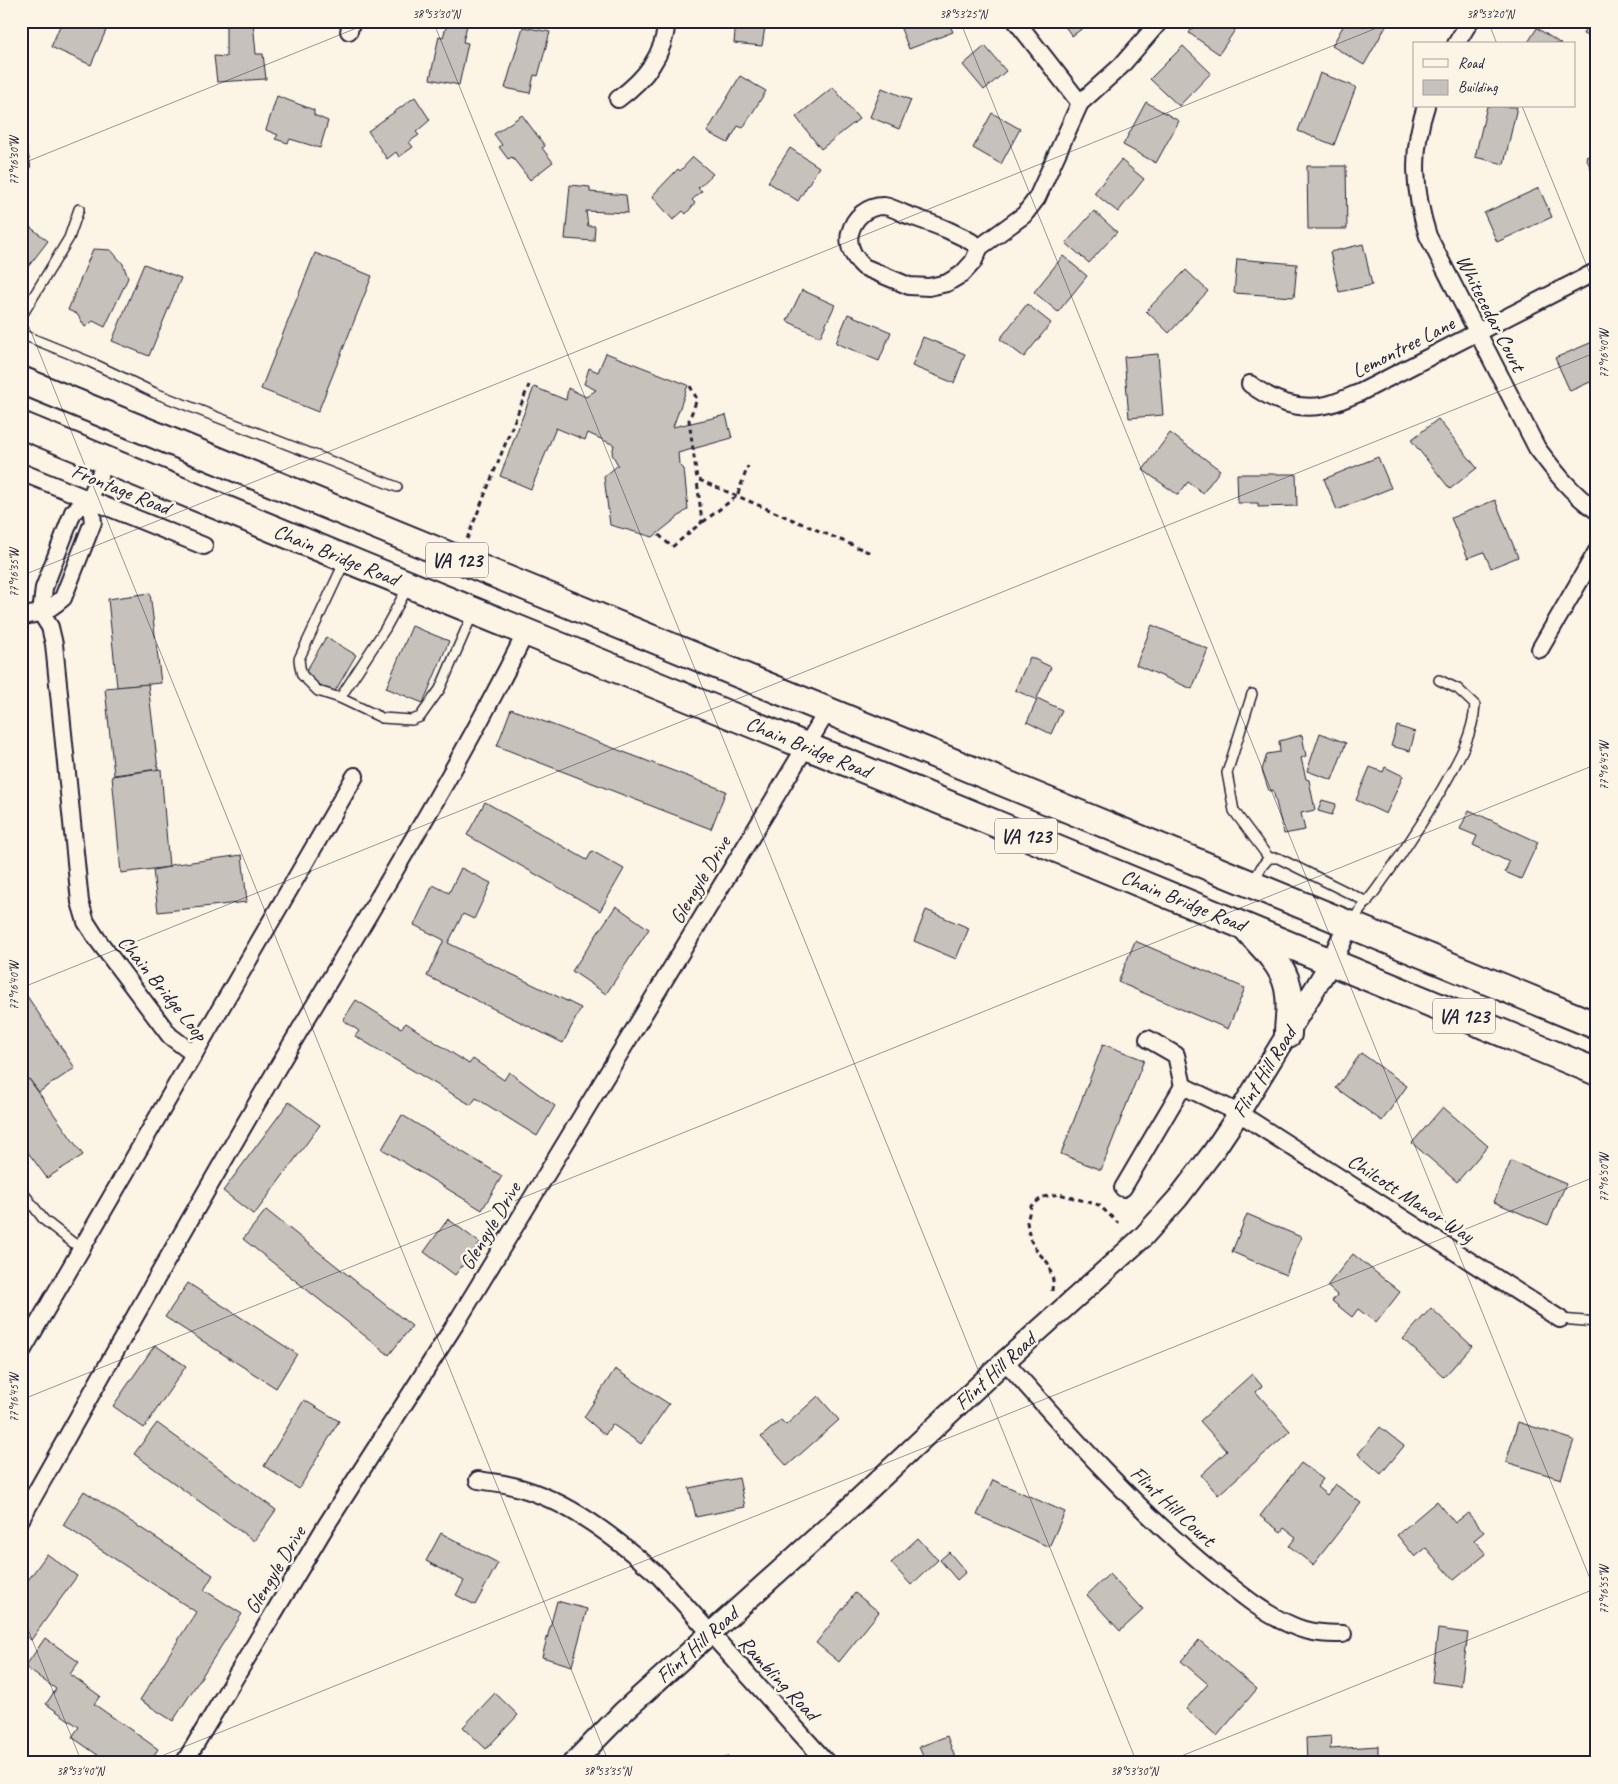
<svg xmlns="http://www.w3.org/2000/svg" width="1618" height="1784" font-family="Caveat,sans-serif">
	<style>
		.building { fill: #c6c1bb; stroke: #22223b }
		.lines { fill: none; stroke-linecap: round; stroke-linejoin: round }
		.service-casing { stroke: #22223b; stroke-width: 12 }
		.minor-casing { stroke: #22223b; stroke-width: 20 }
		.tertiary-casing { stroke: #22223b; stroke-width: 24 }
		.primary-casing { stroke: #22223b; stroke-width: 30 }
		.path { stroke: #22223b; stroke-width: 3; stroke-dasharray: 5 4; stroke-linecap: butt }
		.service { stroke: #fcf5e5; stroke-width: 9 }
		.minor { stroke: #fcf5e5; stroke-width: 16 }
		.tertiary { stroke: #fcf5e5; stroke-width: 20 }
		.primary { stroke: #fcf5e5; stroke-width: 26 }
		.ticks { fill: none; stroke: #22223b; stroke-width: 1; stroke-opacity: 0.45 }
		.labels { text-anchor: middle; dominant-baseline: central; stroke-width: 5; stroke-linejoin: round; paint-order: stroke }
		.shield { fill: #fcf5e5; stroke: #63616e; stroke-width: 1 }
		.shield-label { font-size: 20px; font-weight: bold; fill: #22223b }
		.street-label { font-size: 21px; fill: #22223b; stroke: #fcf5e5 }
		.neatline { fill: none; stroke: #22223b; stroke-width: 2 }
		.ticks-label { font-size: 12px; text-anchor: middle; fill: #22223b }
	</style>
	<rect width="100%" height="100%" fill="#fcf5e5"/>
	<filter id="ink" filterUnits="userSpaceOnUse"><feTurbulence type="fractalNoise" baseFrequency=".02" numOctaves="2"/><feDisplacementMap in="SourceGraphic" scale="10" xChannelSelector="R" yChannelSelector="G"/><feConvolveMatrix kernelMatrix="1 2 1 2 8 2 1 2 1" color-interpolation-filters="sRGB"/></filter>
	<g filter="url(#ink)">
		<g class="building">
			<path d="M62,21H110L91,65L51,47Z"/>
			<path d="M226,21H253L256,54H263L266,79L217,82L214,56L226,57Z"/>
			<path d="M448,21H468L463,42L468,43L459,85L430,79L439,36L443,37Z"/>
			<path d="M736,21H770L769,27H765L762,46L734,43Z"/>
			<path d="M898,21H948L953,32L909,49Z"/>
			<path d="M1061,21H1092L1072,36Z"/>
			<path d="M1197,21H1241L1219,54L1189,33Z"/>
			<path d="M1346,21H1389L1364,65L1332,46Z"/>
			<path d="M1589,21H1597V39L1583,34Z"/>
			<path d="M523,27L550,32L538,76L534,75L530,93L505,88Z"/>
			<path d="M1537,28L1561,44H1527Z"/>
			<path d="M985,46L1006,71L984,90L963,65Z"/>
			<path d="M1183,46L1211,73L1179,106L1150,79Z"/>
			<path d="M1320,73L1356,87L1334,145L1298,131Z"/>
			<path d="M740,76L766,91L743,128L738,126L728,143L707,132Z"/>
			<path d="M833,87L859,119L821,149L796,117Z"/>
			<path d="M882,88L911,100L899,129L870,117Z"/>
			<path d="M277,96L314,110V115L328,121L320,148L290,139L288,143L275,139L278,135L266,130Z"/>
			<path d="M415,97L430,120L416,132L419,135L409,142L413,147L399,157L396,152L387,159L368,131Z"/>
			<path d="M1146,102L1179,121L1156,163L1123,145Z"/>
			<path d="M1487,106L1517,107L1504,164L1475,157Z"/>
			<path d="M992,113L1020,129L1001,164L973,148Z"/>
			<path d="M522,115L545,146L542,148L553,162L530,180L512,157L508,159L499,147L502,145L494,134Z"/>
			<path d="M790,148L819,167L798,201L768,182Z"/>
			<path d="M1597,153V184L1586,157Z"/>
			<path d="M693,157L713,174L698,188L702,191L692,200L695,203L686,214L683,211L673,220L652,196L678,169L680,171Z"/>
			<path d="M1121,160L1144,179L1118,212L1094,193Z"/>
			<path d="M1307,166H1346L1347,229H1308Z"/>
			<path d="M570,185L590,187V192L626,195L628,213L586,211L588,226H595L594,241L565,239Z"/>
			<path d="M1539,188L1552,217L1497,242L1484,213Z"/>
			<path d="M1094,211L1117,232L1089,263L1066,243Z"/>
			<path d="M21,220L48,241L21,276Z"/>
			<path d="M1363,244L1372,285L1339,292L1330,252Z"/>
			<path d="M93,249L111,250L123,264L128,278L105,327L93,321L85,327L77,314L68,310Z"/>
			<path d="M315,253L372,276L318,412L261,389Z"/>
			<path d="M1063,256L1087,276L1058,312L1034,292Z"/>
			<path d="M1237,259L1297,264L1294,297L1234,293Z"/>
			<path d="M144,264L181,278L149,356L112,341Z"/>
			<path d="M1186,270L1208,291L1169,333L1146,311Z"/>
			<path d="M802,290L835,305L820,337L787,321Z"/>
			<path d="M1027,304L1051,323L1024,357L1000,339Z"/>
			<path d="M848,314L891,332L879,361L836,343Z"/>
			<path d="M923,337L965,354L954,383L912,366Z"/>
			<path d="M1597,340V379L1570,391L1555,358Z"/>
			<path d="M606,353L688,385L673,427L726,415L732,438L678,453L679,464L684,469L688,509L653,537L610,525L604,477L618,465L612,454L614,445L588,433L585,440L556,428L531,489L500,476L534,387L566,400L568,388L586,397L596,390L584,384L589,368L598,372Z"/>
			<path d="M1158,354L1163,415L1129,418L1124,357Z"/>
			<path d="M1438,419L1477,468L1450,489L1411,440Z"/>
			<path d="M1170,433L1220,470L1203,493L1188,482L1178,495L1143,470Z"/>
			<path d="M1378,457L1391,488L1337,510L1324,479Z"/>
			<path d="M1237,474H1296L1297,506L1258,507V503H1238Z"/>
			<path d="M1495,500L1518,557L1491,568L1484,552L1468,558L1451,518Z"/>
			<path d="M150,593L161,683L117,687L108,599Z"/>
			<path d="M1152,625L1208,649L1192,689L1136,665Z"/>
			<path d="M412,626L449,641L423,703L386,688Z"/>
			<path d="M326,637L356,655L334,693L304,675Z"/>
			<path d="M1030,657L1051,667L1037,698L1062,710L1051,734L1027,722L1037,700L1015,690Z"/>
			<path d="M148,684L158,769L114,775L105,688Z"/>
			<path d="M511,709L726,791L711,829L497,746Z"/>
			<path d="M1397,726L1415,732L1410,751L1391,746Z"/>
			<path d="M1320,733L1346,743L1332,780L1307,771Z"/>
			<path d="M1302,735L1306,756L1301,758L1306,779L1309,780L1315,810L1301,813L1305,830L1284,834L1273,790L1269,791L1262,770L1267,754L1280,752L1279,741Z"/>
			<path d="M1370,767L1383,772L1385,767L1403,776L1386,814L1356,800Z"/>
			<path d="M161,769L169,867L121,873L112,776Z"/>
			<path d="M1322,800L1336,804L1332,815L1318,811Z"/>
			<path d="M485,802L587,860L592,851L624,869L600,911L467,835Z"/>
			<path d="M1469,810L1538,842L1521,879L1505,872L1509,862L1473,845L1477,836L1460,829Z"/>
			<path d="M242,855L247,902L158,912L153,870L169,867L170,865Z"/>
			<path d="M461,868L491,883L474,919L463,914L448,943L581,1008L563,1043L427,976L444,940L414,925L433,885L449,893Z"/>
			<path d="M616,906L649,929L606,994L572,971Z"/>
			<path d="M926,910L969,928L956,959L914,941Z"/>
			<path d="M1135,941L1245,988L1228,1029L1118,982Z"/>
			<path d="M21,987L75,1068L39,1092L29,1079L24,1083L21,1079Z"/>
			<path d="M356,1000L401,1028L406,1023L469,1064L473,1059L504,1080L509,1072L555,1106L537,1136L476,1098L471,1105L355,1036L359,1031L343,1020Z"/>
			<path d="M1103,1044L1144,1060L1101,1170L1061,1154Z"/>
			<path d="M1361,1053L1407,1086L1382,1121L1336,1088Z"/>
			<path d="M29,1079L83,1155L47,1178L21,1143V1085Z"/>
			<path d="M289,1102L320,1125L254,1215L223,1191Z"/>
			<path d="M1443,1107L1488,1146L1457,1182L1412,1143Z"/>
			<path d="M402,1115L502,1176L482,1210L382,1149Z"/>
			<path d="M1511,1161L1566,1184L1548,1225L1494,1202Z"/>
			<path d="M266,1210L412,1326L389,1355L243,1239Z"/>
			<path d="M1247,1214L1301,1237L1286,1275L1232,1252Z"/>
			<path d="M448,1219L480,1243L455,1275L424,1252Z"/>
			<path d="M1353,1254L1400,1292L1376,1323L1358,1309L1352,1317L1332,1301L1337,1295L1327,1286Z"/>
			<path d="M188,1283L297,1354L276,1388L165,1317Z"/>
			<path d="M1431,1308L1472,1346L1444,1377L1403,1339Z"/>
			<path d="M155,1345L186,1366L144,1428L113,1406Z"/>
			<path d="M615,1369L669,1404L641,1444L612,1424L605,1435L584,1417Z"/>
			<path d="M1252,1374L1262,1386L1256,1392L1290,1431L1218,1495L1201,1475L1227,1451L1200,1421Z"/>
			<path d="M818,1396L839,1420L787,1466L761,1437L781,1420L786,1425Z"/>
			<path d="M304,1400L339,1421L299,1489L264,1466Z"/>
			<path d="M1518,1422L1574,1440L1561,1479L1506,1462Z"/>
			<path d="M157,1423L276,1510L254,1541L134,1454Z"/>
			<path d="M1380,1427L1404,1446L1381,1474L1358,1454Z"/>
			<path d="M1301,1463L1323,1479L1317,1487L1327,1495L1335,1484L1361,1503L1313,1565L1289,1546L1296,1537L1284,1528L1281,1532L1260,1516Z"/>
			<path d="M739,1478L745,1507L696,1517L689,1488Z"/>
			<path d="M993,1480L1065,1512L1049,1547L977,1515Z"/>
			<path d="M84,1491L213,1575L204,1590L242,1614L173,1721L140,1700L196,1612L63,1525Z"/>
			<path d="M1437,1501L1455,1523L1468,1513L1484,1532L1474,1540L1486,1554L1454,1580L1426,1548L1415,1557L1397,1535Z"/>
			<path d="M441,1533L498,1563L475,1605L456,1595L464,1581L426,1561Z"/>
			<path d="M918,1538L938,1560L911,1585L891,1563Z"/>
			<path d="M949,1552L966,1572L957,1580L940,1560Z"/>
			<path d="M47,1554L77,1576L31,1640L21,1633V1590Z"/>
			<path d="M1109,1574L1143,1610L1120,1631L1087,1595Z"/>
			<path d="M855,1593L879,1612L839,1662L816,1643Z"/>
			<path d="M557,1601L587,1609L572,1666L542,1657Z"/>
			<path d="M1438,1629L1468,1633L1461,1686L1432,1682Z"/>
			<path d="M45,1638L79,1662L70,1674L100,1696L94,1704L158,1749L149,1763H109L72,1737L79,1727L46,1704L56,1689L25,1667Z"/>
			<path d="M1199,1640L1257,1689L1217,1736L1186,1709L1208,1684L1181,1661Z"/>
			<path d="M495,1693L518,1715L486,1749L463,1727Z"/>
			<path d="M947,1736L957,1763H926L919,1747Z"/>
			<path d="M1331,1736L1330,1749L1378,1746V1763H1307L1306,1738Z"/>
			<path d="M728,1757L730,1763H709Z"/>
		</g>
		<g class="lines">
			<defs>
				<g id="service">
					<path d="M21,148L25,166L21,171"/>
					<path d="M21,317L69,238L79,209"/>
					<path d="M21,334L90,362L155,393L397,487"/>
					<path d="M345,561L299,659L300,667L302,675L318,691L340,698L382,718L412,720L420,717L440,689L473,613"/>
					<path d="M1252,694L1227,773L1234,811L1269,858"/>
					<path d="M340,698L385,629L408,587"/>
					<path d="M1253,882L1262,866L1269,858H1278L1367,902"/>
					<path d="M1351,922C1385,880 1415,836 1442,789C1457,762 1473,736 1475,705L1458,689L1439,680"/>
					<path d="M21,1190L44,1220L81,1249"/>
					<path d="M1560,1319L1597,1322"/>
				</g>
				<g id="minor">
					<path d="M1016,21L1080,103"/>
					<path d="M349,31L352,21"/>
					<path d="M1456,44L1470,21"/>
					<path d="M618,99C645,79 664,56 667,21"/>
					<path d="M1426,106C1411,151 1414,192 1428,236L1537,448C1555,472 1572,494 1597,511"/>
					<path d="M980,247C955,231 933,224 905,214C899,211 890,207 884,206C867,206 854,217 850,233C847,246 854,258 864,267L909,286L929,287L947,283L962,274L973,262L980,247L1024,215L1037,198L1080,103L1121,66L1160,21"/>
					<path d="M1250,384C1273,401 1297,411 1326,405C1337,403 1348,397 1359,393L1597,271"/>
					<path d="M106,460L90,499L73,512L44,588L41,613L50,627L54,644L80,902L86,922L97,939L170,1036L194,1054"/>
					<path d="M21,472L204,546"/>
					<path d="M21,618C27,614 35,615 42,612C50,609 56,604 63,598L93,522L90,499"/>
					<path d="M1540,649L1597,551"/>
					<path d="M1148,1039L1176,1055L1183,1086L1239,1113L1560,1319"/>
					<path d="M1123,1188L1183,1086"/>
					<path d="M21,1353L355,776"/>
					<path d="M1005,1361C1071,1436 1136,1509 1213,1572C1237,1591 1262,1613 1291,1625C1308,1633 1325,1634 1343,1634"/>
					<path d="M478,1480C490,1482 502,1483 513,1486C569,1500 617,1539 659,1576L827,1763"/>
					<path d="M21,1519C108,1364 195,1208 285,1055C367,916 454,777 526,632"/>
					<path d="M184,1763L327,1524L458,1320L828,710"/>
				</g>
				<path id="tertiary" d="M573,1763L623,1712L846,1511L1005,1361L1143,1237L1178,1198L1213,1152L1239,1113L1331,962L1349,924"/>
				<g id="primary">
					<path d="M21,380L1597,1026"/>
					<path id="s1" d="M21,425C282,534 544,639 806,746C1070,853 1333,962 1597,1072"/>
					<path d="M1249,931C1266,950 1287,968 1289,995C1291,1008 1288,1022 1288,1034"/>
				</g>
			</defs>
			<use href="#service" class="service-casing"/>
			<use href="#minor" class="minor-casing"/>
			<use href="#tertiary" class="tertiary-casing"/>
			<use href="#primary" class="primary-casing"/>
			<g class="path">
				<path d="M690,386L697,399L689,420L697,479L871,553"/>
				<path d="M703,522L737,496L748,466"/>
				<path d="M659,535L672,547L702,522L697,480"/>
				<path d="M467,539L529,385"/>
				<path d="M1052,1291L1053,1280L1048,1263L1037,1251L1030,1239L1027,1222L1031,1206L1043,1197L1059,1194L1099,1205L1118,1223"/>
			</g>
			<use href="#service" class="service"/>
			<use href="#minor" class="minor"/>
			<use href="#tertiary" class="tertiary"/>
			<use href="#primary" class="primary"/>
		</g>
	</g>
	<path class="ticks" d="M433,21L1137,1763M960,21L1597,1596M1488,21L1497,44M1522,106L1597,291M21,164L374,21M21,307L609,1763M21,576L1394,21M21,988L1597,352M21,1400L1597,764M21,1612L82,1763M144,1763L1597,1176M1164,1763L1597,1588"/>
	<g class="labels">
		<g class="shield">
			<rect x="426" y="542.5" width="62" height="35" rx="4"/>
			<rect x="995" y="818.5" width="62" height="35" rx="4"/>
			<rect x="1433" y="998.5" width="62" height="35" rx="4"/>
		</g>
		<g class="shield-label">
			<text x="457" y="560">VA 123</text>
			<text x="1026" y="836">VA 123</text>
			<text x="1464" y="1016">VA 123</text>
		</g>
		<g class="street-label">
			<text transform="translate(1491 313) rotate(63)">Whitecedar Court</text>
			<text transform="translate(1403 347) rotate(-27)">Lemontree Lane</text>
			<text transform="translate(121 489) rotate(22)">Frontage Road</text>
			<text stroke="none"><textPath href="#s1" startOffset="341">Chain Bridge Road</textPath></text>
			<text stroke="none"><textPath href="#s1" startOffset="851">Chain Bridge Road</textPath></text>
			<text transform="translate(700 880) rotate(-59)">Glengyle Drive</text>
			<text stroke="none"><textPath href="#s1" startOffset="1256">Chain Bridge Road</textPath></text>
			<text transform="translate(163 988) rotate(51)">Chain Bridge Loop</text>
			<text transform="translate(1264 1072) rotate(-58)">Flint Hill Road</text>
			<text transform="translate(1411 1198) rotate(33)">Chilcott Manor Way</text>
			<text transform="translate(490 1226) rotate(-59)">Glengyle Drive</text>
			<text transform="translate(995 1371) rotate(-43)">Flint Hill Road</text>
			<text transform="translate(1173 1506) rotate(43)">Flint Hill Court</text>
			<text transform="translate(275 1570) rotate(-59)">Glengyle Drive</text>
			<text transform="translate(697 1645) rotate(-42)">Flint Hill Road</text>
			<text transform="translate(779 1678) rotate(47)">Rambling Road</text>
		</g>
	</g>
	<rect width="1618" height="1784" fill="none" stroke="#fcf5e5" stroke-width="55"/>
	<rect x="1413" y="42" width="162" height="65" fill="#fcf5e5" stroke="#a5a1a1"/>
	<rect x="1423" y="59" width="25" height="8" fill="#fcf5e5" stroke="#a5a1a1"/>
	<text x="1458" y="68" font-size="15" fill="#22223b">Road</text>
	<rect x="1423" y="80" width="25" height="15" fill="#c6c1bb" stroke="#a5a1a1"/>
	<text x="1458" y="92" font-size="15" fill="#22223b">Building</text>
	<rect x="28" y="28" width="1562" height="1728" class="neatline"/>
	<g class="ticks-label">
		<text x="436" y="18">38°53'30"N</text>
		<text x="963" y="18">38°53'25"N</text>
		<text x="1490" y="18">38°53'20"N</text>
		<text transform="translate(14 161) rotate(-90)" y="4">77°16'30"W</text>
		<text transform="translate(1604 354) rotate(-90)" y="4">77°16'40"W</text>
		<text transform="translate(14 573) rotate(-90)" y="4">77°16'35"W</text>
		<text transform="translate(1604 766) rotate(-90)" y="4">77°16'45"W</text>
		<text transform="translate(14 986) rotate(-90)" y="4">77°16'40"W</text>
		<text transform="translate(1604 1178) rotate(-90)" y="4">77°16'50"W</text>
		<text transform="translate(14 1398) rotate(-90)" y="4">77°16'45"W</text>
		<text transform="translate(1604 1590) rotate(-90)" y="4">77°16'55"W</text>
		<text x="80" y="1775">38°53'40"N</text>
		<text x="607" y="1775">38°53'35"N</text>
		<text x="1134" y="1775">38°53'30"N</text>
	</g>
</svg>
